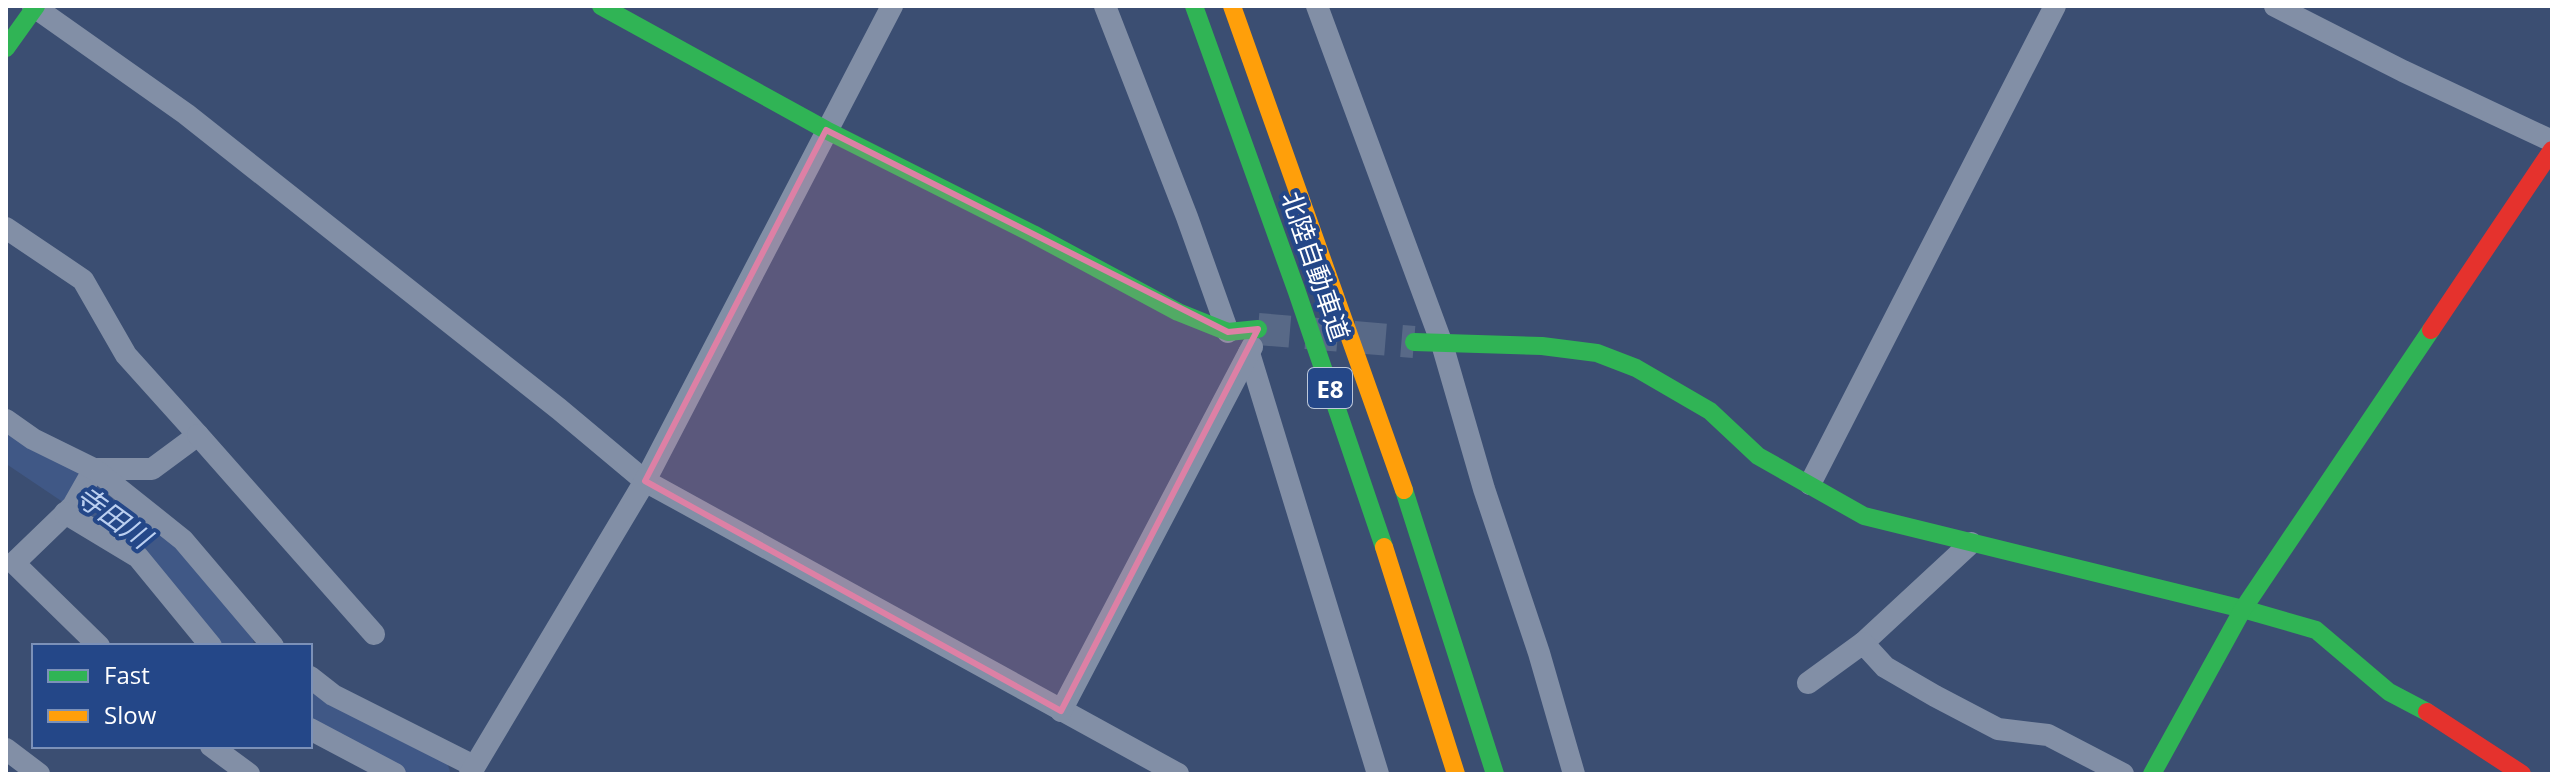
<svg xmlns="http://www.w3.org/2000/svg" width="2558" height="780" font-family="'Open Sans','Noto Sans JP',sans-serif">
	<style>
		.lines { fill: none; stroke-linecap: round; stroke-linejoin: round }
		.river { stroke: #405886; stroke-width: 36 }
		.secondary-tunnel { stroke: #586987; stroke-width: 32; stroke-dasharray: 32 16; stroke-linecap: butt }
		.street { stroke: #828fa6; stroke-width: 22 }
		.fast { stroke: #30b455; stroke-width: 18 }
		.slow { stroke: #ff9f0a; stroke-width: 18 }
		.jam { stroke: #e5322d; stroke-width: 18 }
		.marked { fill: #dd80a5; fill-opacity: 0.2; stroke: #dd80a5; stroke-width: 6; stroke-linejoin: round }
		.labels { text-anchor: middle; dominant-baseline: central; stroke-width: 8; stroke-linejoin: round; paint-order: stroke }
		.shield { fill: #244788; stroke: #bdc8db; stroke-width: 2 }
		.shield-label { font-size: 24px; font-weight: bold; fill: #fff }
		.street-label { font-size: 26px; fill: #fff; stroke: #244788 }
		.water-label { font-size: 28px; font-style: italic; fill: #bbcff0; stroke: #244788 }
	</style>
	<rect width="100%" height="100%" fill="#3b4e72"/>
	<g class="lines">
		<g class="river">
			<path d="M6,442L153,541L236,646"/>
			<path d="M310,701L366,738L432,774"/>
		</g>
		<path class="secondary-tunnel" d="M1258,329L1414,342"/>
		<g class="street">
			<path d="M33,6L186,114L559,409L645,481L1178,774"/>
			<path d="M1105,6L1187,217L1228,332"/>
			<path d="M1317,6L1442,344L1484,489L1539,653L1574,774"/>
			<path d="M2275,6L2403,71L2552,141"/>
			<path d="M6,228L83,280L126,355L198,435L152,469H94L73,506L14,563L99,646"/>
			<path d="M1249,353L1378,774"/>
			<path d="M6,420L33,439L94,469L183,540L273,646"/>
			<path d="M198,435L374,634"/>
			<path d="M1810,484L2055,6"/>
			<path d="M65,513L138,557L211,646"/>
			<path d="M1863,643L1971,543"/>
			<path d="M310,677L333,695L474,766"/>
			<path d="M1808,683L1863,643L1885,667L1935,696L1998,729L2048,735L2123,774"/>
			<path d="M1061,711L1252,347"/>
			<path d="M310,729L395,774"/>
			<path d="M211,746L249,774"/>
			<path d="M6,749L39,774"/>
			<path d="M470,774L645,481L892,6"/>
		</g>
		<g class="fast">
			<path d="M601,6L826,130L1033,234L1178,312L1228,332L1258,329"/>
			<path d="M1194,6L1297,292L1384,547"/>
			<path d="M6,48L36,6"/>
			<path d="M1414,342L1542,346L1597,353L1636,368L1710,411L1758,456L1864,516L2243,609L2316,630L2389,692L2427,712"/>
			<path d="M1404,490L1495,774"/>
			<path d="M2152,774L2243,609L2431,330"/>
		</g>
		<g class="slow">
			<path d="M1232,6L1404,490"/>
			<path d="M1384,547L1456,774"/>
		</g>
		<g class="jam">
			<path d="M2431,330L2552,150"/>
			<path d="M2427,712L2522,774"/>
		</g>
	</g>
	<path class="marked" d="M826,130L1228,332L1258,329L1061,711L645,481Z"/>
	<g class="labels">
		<rect class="shield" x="1308" y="368" width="44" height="40" rx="6"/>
		<g class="shield-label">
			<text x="1330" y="388">E8</text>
		</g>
		<g class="street-label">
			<text transform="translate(1316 266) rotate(71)">北陸自動車道</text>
		</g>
		<g class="water-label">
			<text transform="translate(114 516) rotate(36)">寺田川</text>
		</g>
	</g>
	<rect width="2558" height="780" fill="none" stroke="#ffffff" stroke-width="16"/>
	<rect x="32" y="644" width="280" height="104" fill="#244788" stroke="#7c91b8" stroke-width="2"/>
	<rect x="48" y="670" width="40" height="12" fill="#30b455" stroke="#7c91b8" stroke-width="2"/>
	<text x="104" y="684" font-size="24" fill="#ffffff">Fast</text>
	<rect x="48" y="710" width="40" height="12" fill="#ff9f0a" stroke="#7c91b8" stroke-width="2"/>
	<text x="104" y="724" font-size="24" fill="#ffffff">Slow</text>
</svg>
